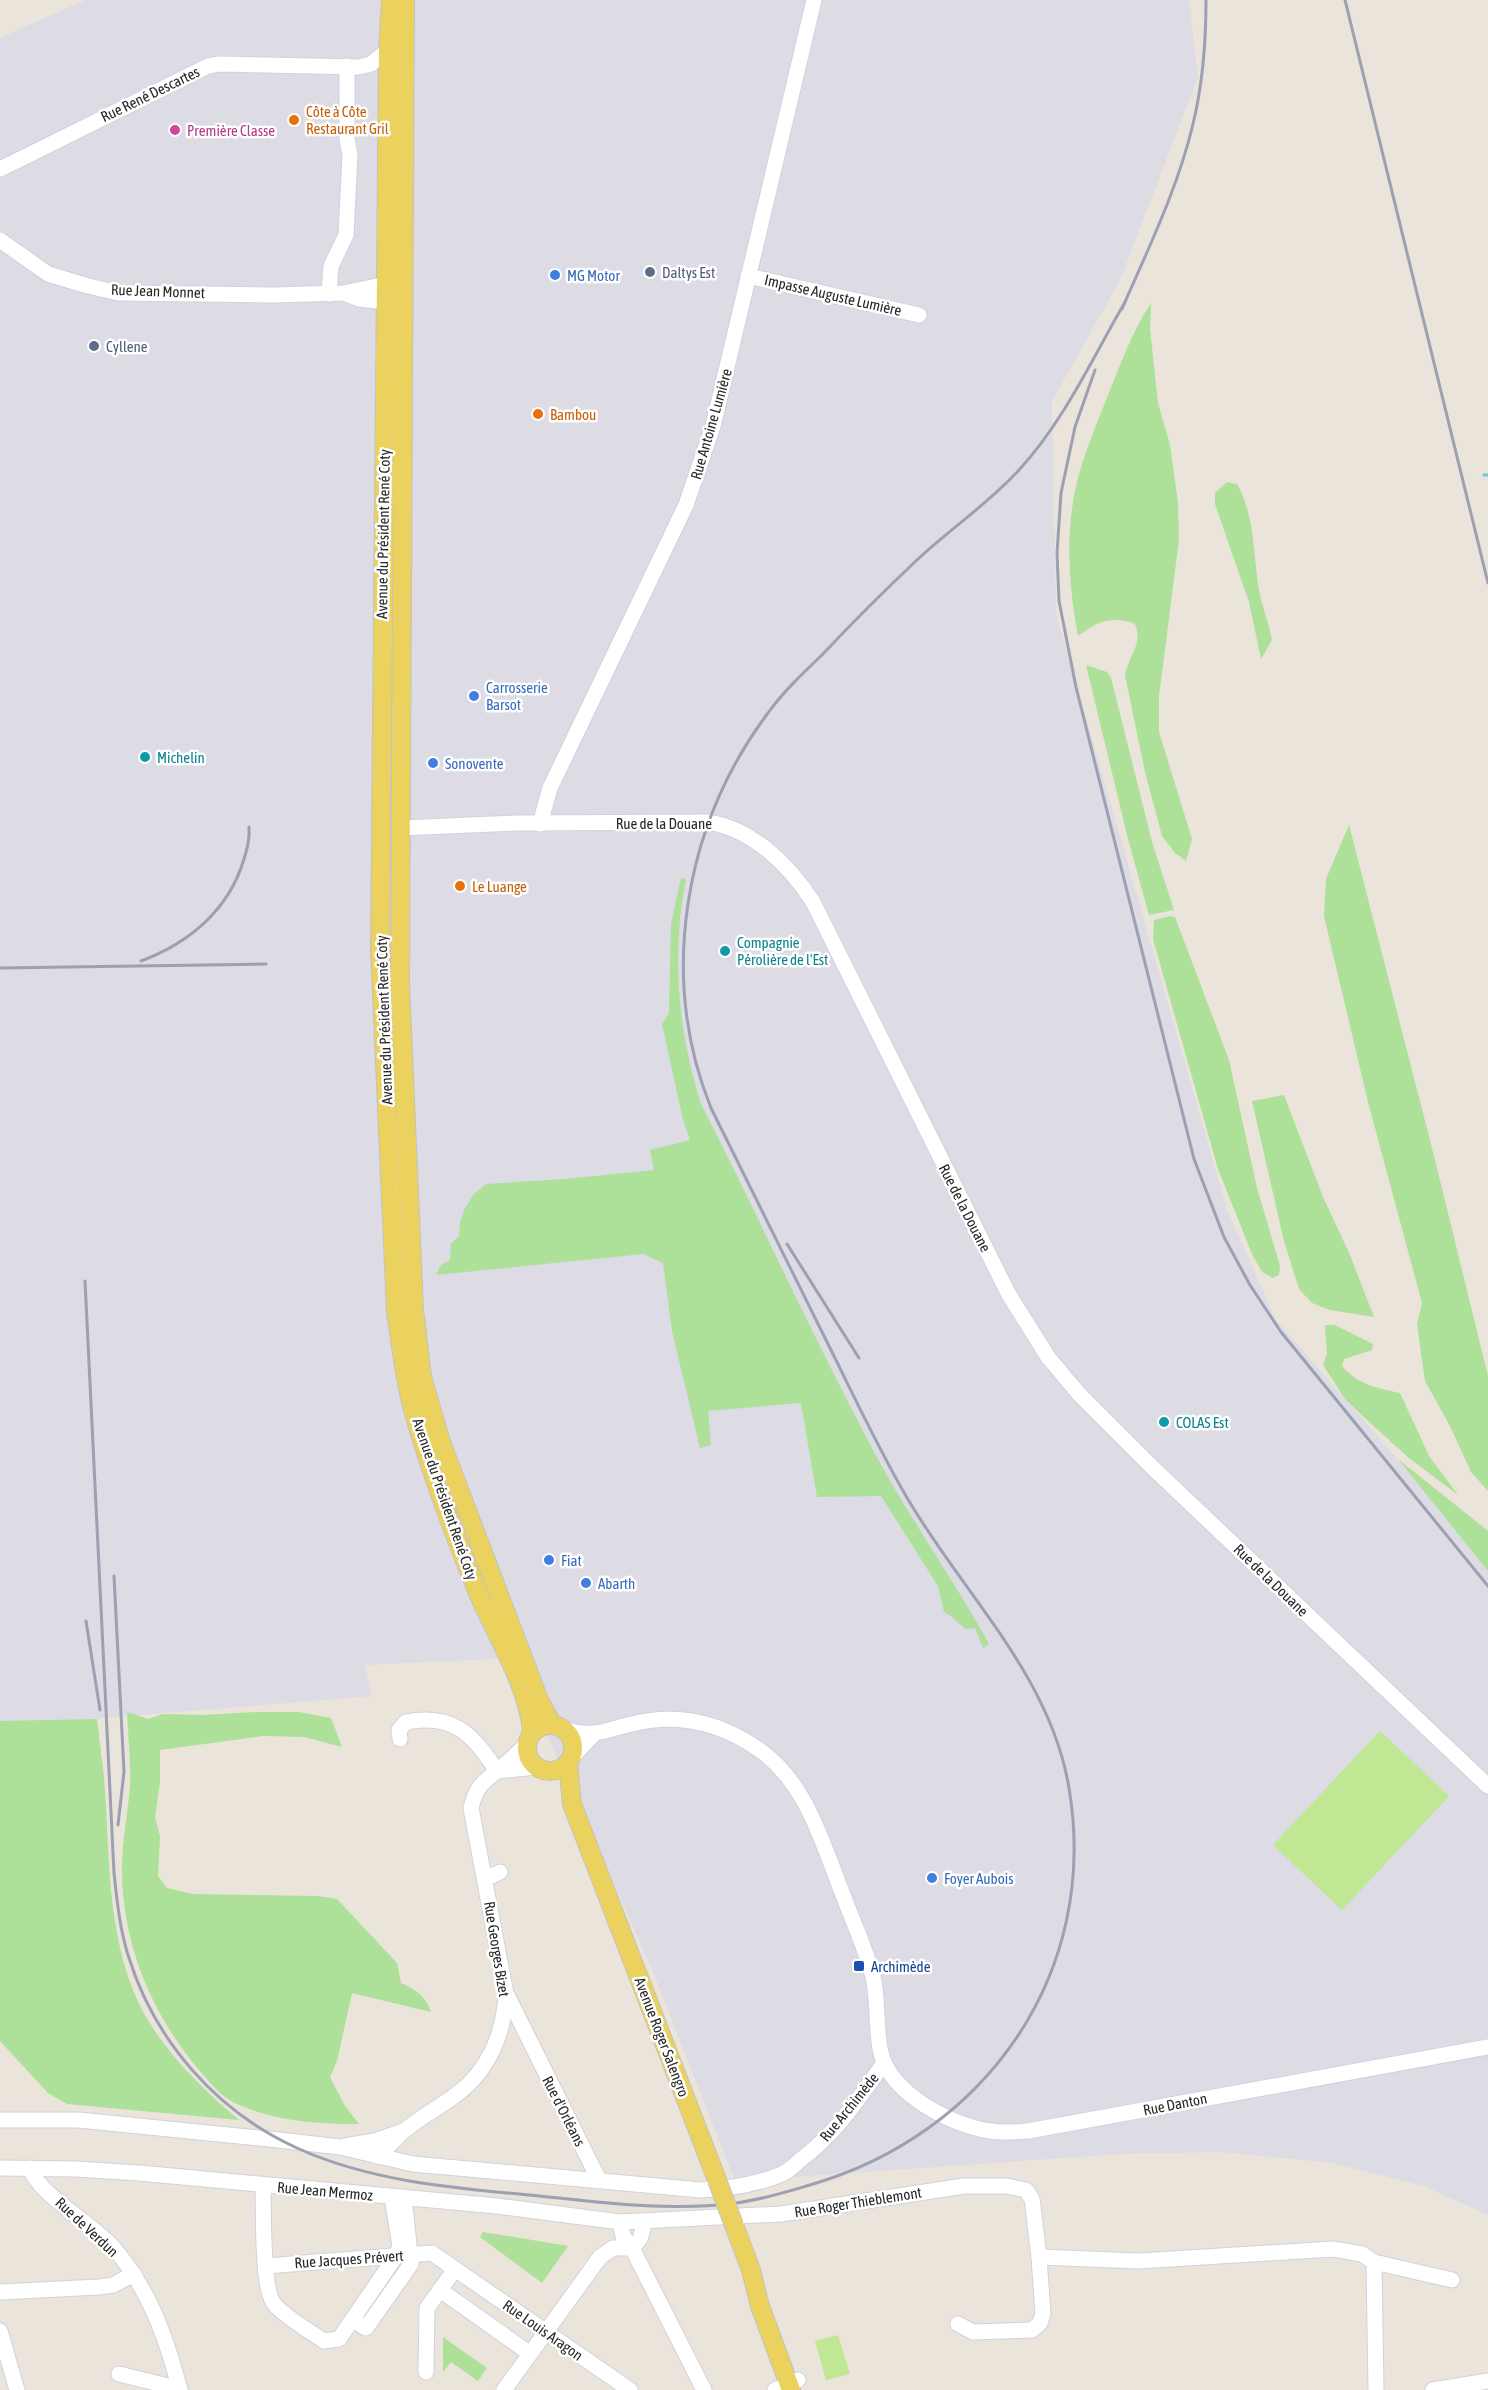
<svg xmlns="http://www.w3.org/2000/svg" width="1488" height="2390" font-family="'Asap Condensed',sans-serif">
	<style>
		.industrial { fill: #dddbe3 }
		.green { fill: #ade098 }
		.pitch { fill: #c0e794 }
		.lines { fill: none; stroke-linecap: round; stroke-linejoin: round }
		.stream { stroke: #6fc4ea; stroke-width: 3 }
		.minor-casing { stroke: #d0d2e1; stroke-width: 17 }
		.major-casing { stroke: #c3c3c3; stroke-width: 20 }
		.minor { stroke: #fff; stroke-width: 15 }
		.major { stroke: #ebd15e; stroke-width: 18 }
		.rail { stroke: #9d9fb2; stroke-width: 3 }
		.major-bridge-casing { stroke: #c3c3c3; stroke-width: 20; stroke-linecap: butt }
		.major-bridge { stroke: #ebd15e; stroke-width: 18 }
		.food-dot { fill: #e8710a; stroke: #fff; stroke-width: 2 }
		.hotel-dot { fill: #d1479c; stroke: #fff; stroke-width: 2 }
		.service-dot { fill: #5c6f8a; stroke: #fff; stroke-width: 2 }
		.shop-dot { fill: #3f7fe0; stroke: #fff; stroke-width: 2 }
		.culture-dot { fill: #0f9aa8; stroke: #fff; stroke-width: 2 }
		.transit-dot { fill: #1a4fb4; stroke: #fff; stroke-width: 2 }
		.labels { text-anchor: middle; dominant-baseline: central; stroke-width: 5; stroke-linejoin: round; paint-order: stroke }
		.street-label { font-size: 15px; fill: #282828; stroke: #fff }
		.food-label { font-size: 15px; fill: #c56008; stroke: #fff; text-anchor: start }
		.hotel-label { font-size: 15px; fill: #b23c85; stroke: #fff; text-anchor: start }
		.service-label { font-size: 15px; fill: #4e5e75; stroke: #fff; text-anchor: start }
		.shop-label { font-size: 15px; fill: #366cbe; stroke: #fff; text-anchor: start }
		.culture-label { font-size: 15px; fill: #0d838f; stroke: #fff; text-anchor: start }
		.transit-label { font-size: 15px; fill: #164399; stroke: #fff; text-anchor: start }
	</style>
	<rect width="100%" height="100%" fill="#eae4da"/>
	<path class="industrial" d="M85,0H1189L1198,77L1120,280L1052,401L1056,613L1227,1210L1276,1320L1488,1563V2215L1424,2186L1333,2163L1220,2152L1120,2154L735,2181L652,1969L512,1658L365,1665L372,1696L78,1720L0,1721V38Z"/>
	<g class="green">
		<path d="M1151,303L1150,329L1158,403L1170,445L1178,503L1179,540L1159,696V732L1192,839L1186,861L1175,853L1162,836L1145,772L1125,675C1128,656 1145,642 1134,623C1109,616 1098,621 1078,636C1069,587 1065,535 1076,486C1083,455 1097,424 1108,395C1121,363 1132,332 1151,303Z"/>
		<path d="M1227,482L1237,484C1255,515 1253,555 1259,590C1262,607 1269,623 1272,640L1261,659L1249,602L1215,504V493Z"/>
		<path d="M1086,665L1107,672L1111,678L1152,842L1174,910L1149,915L1128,839Z"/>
		<path d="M1349,825L1433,1152L1488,1376V1491L1471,1472L1450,1426L1425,1381L1417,1324L1422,1303L1368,1102L1324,916L1326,879Z"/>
		<path d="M681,878L686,879C671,954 678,1032 701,1104C760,1219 812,1336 873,1450C908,1516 953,1578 989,1644L983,1648L975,1628L965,1629L951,1616L944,1612L938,1586L881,1496L817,1497L801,1403L708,1411L711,1445L700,1448L672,1331L663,1263L643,1254L436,1275L441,1265L450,1260L451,1244L459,1236L460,1222L465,1208L474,1194L486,1184L565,1179L654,1170L650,1150L690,1140L683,1120L662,1024L669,1013L671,924Z"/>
		<path d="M1171,916L1175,917L1229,1060L1257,1188L1280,1266L1279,1275L1273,1278L1262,1272L1252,1254L1218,1169L1153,939L1154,920Z"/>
		<path d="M1284,1095L1323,1197L1350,1255L1374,1317L1330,1310L1312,1303L1299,1289L1284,1241L1252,1101Z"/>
		<path d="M1325,1325H1335L1373,1344L1372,1350L1344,1359L1342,1366C1358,1385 1377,1388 1400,1393L1429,1456L1458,1495L1409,1458L1367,1420L1345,1399L1323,1365L1327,1354Z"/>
		<path d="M1398,1459L1488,1531V1571Z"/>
		<path d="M127,1712L148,1719L163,1714L202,1715L257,1712H299L331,1718L342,1747L304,1737L263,1736L160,1750V1782L155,1817L160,1836L158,1876L167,1888L193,1894L319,1896L337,1899L397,1963L401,1983C416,1990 425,1995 431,2012L352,1993L337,2061L330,2077L345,2106L359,2124C317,2124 273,2121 235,2103C221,2097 208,2080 198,2069C152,2013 124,1948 122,1875C121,1844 128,1815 130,1785C131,1761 128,1736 127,1712Z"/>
		<path d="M97,1719C99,1738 102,1758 104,1778C110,1851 106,1920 133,1990C153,2041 198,2086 239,2120L67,2104L48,2093L0,2041V1721Z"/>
		<path d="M483,2232L568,2246L542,2283L480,2237Z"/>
		<path d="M443,2337L487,2368L478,2381L451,2362L443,2372Z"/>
	</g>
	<g class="pitch">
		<path d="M1380,1731L1449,1796L1342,1910L1273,1845Z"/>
		<path d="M838,2335L850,2374L826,2380L815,2341Z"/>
	</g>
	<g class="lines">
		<path class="stream" d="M1484,475H1488"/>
		<defs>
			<g id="minor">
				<path d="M0,169L208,66L219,64L358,67L371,64L388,50"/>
				<path d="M0,240L48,274L88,286L119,293L273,295L343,293L387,284L396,288"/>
				<path d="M748,276L919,315"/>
				<path d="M329,294L331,266L346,235L350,155L347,139V66"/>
				<path d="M346,294L359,299L386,302"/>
				<path d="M540,824L550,788L686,505L713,426L814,0"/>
				<path d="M401,828L518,823L708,822C753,829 789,865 813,902L1008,1293L1048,1357L1079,1394L1153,1468L1488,1786"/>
				<path d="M566,1730C594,1738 605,1730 632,1724C680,1712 722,1723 761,1751C807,1784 823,1845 843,1895C853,1922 866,1949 873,1977C879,2002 875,2028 881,2053C891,2094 952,2126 991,2131C1003,2133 1015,2132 1028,2131L1488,2047"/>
				<path d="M400,1739L399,1730L406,1722C454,1713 472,1734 497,1771"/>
				<path d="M572,1757L593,1735"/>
				<path d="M497,1771L536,1767"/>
				<path d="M485,1879L500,1872"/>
				<path d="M507,1995L599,2180"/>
				<path d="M0,2120H79L279,2140L340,2147L413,2164L701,2190C729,2189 755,2185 782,2174C788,2171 795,2165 800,2160C836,2134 859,2098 884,2063"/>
				<path d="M345,2146L374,2141L403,2131"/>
				<path d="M377,2156C388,2148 395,2139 404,2131C420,2117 440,2107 457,2094C489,2070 504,2033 506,1994L471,1808C476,1787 482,1783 498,1770C508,1763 517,1753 527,1744"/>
				<path d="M0,2168L76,2169L139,2173L497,2206L620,2222L781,2214L964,2186H1007L1026,2190L1032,2199L1039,2257L1043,2314L1040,2323L1032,2330L973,2332L958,2324"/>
				<path d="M30,2168C38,2194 92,2224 112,2246C149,2288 166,2337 180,2390"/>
				<path d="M263,2185C264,2208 261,2291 275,2305C288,2319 308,2330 324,2341L339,2339L396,2256L400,2246L392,2197"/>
				<path d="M620,2222L623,2236L632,2248L704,2390"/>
				<path d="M632,2248L640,2239L645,2222"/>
				<path d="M1039,2257L1139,2261L1333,2249L1362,2254L1374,2262L1376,2390"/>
				<path d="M1374,2262L1452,2280"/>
				<path d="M266,2266L432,2253L630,2390"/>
				<path d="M455,2269L440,2290L529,2353"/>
				<path d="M0,2292L99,2287L113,2285L134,2274"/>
				<path d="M352,2320L366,2328L411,2264L404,2197"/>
				<path d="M0,2331L17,2390"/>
				<path d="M426,2372L427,2308L440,2290"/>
				<path d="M119,2374L180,2389"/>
				<path d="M504,2390L600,2257L613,2248H632"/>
				<path d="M775,2390L798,2380"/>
				<path d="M1433,2390L1488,2381"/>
			</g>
			<g id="major">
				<path d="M391,0L388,50L380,950L396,1311C401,1343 404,1375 412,1406C429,1467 452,1529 476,1588C493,1630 530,1688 532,1733"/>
				<path d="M405,0L400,982L414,1310L422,1377L441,1442L539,1700L552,1724"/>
				<circle cx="550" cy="1748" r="23"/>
				<path d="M568,1763L572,1804L717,2180"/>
				<path d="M734,2225L751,2270L760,2306L791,2390"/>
			</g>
		</defs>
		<use href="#minor" class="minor-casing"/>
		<use href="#major" class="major-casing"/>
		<use href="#minor" class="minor"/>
		<use href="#major" class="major"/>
		<g class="rail">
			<path d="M1345,0L1488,583"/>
			<path d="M1122,309C1148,249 1178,188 1193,124C1203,83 1206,42 1206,0"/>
			<path d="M1095,370L1075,427L1061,493L1057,553L1059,601L1076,687L1194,1159L1224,1237L1250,1285L1281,1332L1488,1586"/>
			<path d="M141,961C189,943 229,910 244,859C247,849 250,839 249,827"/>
			<path d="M0,968L266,964"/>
			<path d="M787,1244L859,1358"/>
			<path d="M85,1281L114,1873C117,1901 120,1931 129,1958C155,2041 217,2112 297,2148C369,2181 452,2188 530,2195C598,2202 668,2212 736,2203C761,2200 786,2192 810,2185C987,2134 1100,1972 1069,1788C1050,1674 962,1593 906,1496C877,1446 853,1394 827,1342C788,1264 749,1186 711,1108C658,976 684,825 768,713C783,692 802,674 821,656C852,623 884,591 917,560C950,529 988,504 1019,470C1064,421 1092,359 1125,302"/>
			<path d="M114,1576L124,1772L118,1825"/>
			<path d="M86,1621L100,1710"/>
		</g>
		<defs>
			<path id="major-bridge" d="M717,2180L734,2225"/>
		</defs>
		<use href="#major-bridge" class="major-bridge-casing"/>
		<use href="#major-bridge" class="major-bridge"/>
	</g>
	<g class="food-dot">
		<circle cx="294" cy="120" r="6"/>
		<circle cx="538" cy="414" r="6"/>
		<circle cx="460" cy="886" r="6"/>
	</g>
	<circle class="hotel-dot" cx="175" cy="130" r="6"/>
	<g class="service-dot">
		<circle cx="650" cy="272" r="6"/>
		<circle cx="94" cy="346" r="6"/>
	</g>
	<g class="shop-dot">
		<circle cx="555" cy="275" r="6"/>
		<circle cx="474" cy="696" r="6"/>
		<circle cx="433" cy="763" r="6"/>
		<circle cx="549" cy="1560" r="6"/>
		<circle cx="586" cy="1583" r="6"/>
		<circle cx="932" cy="1878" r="6"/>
	</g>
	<g class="culture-dot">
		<circle cx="145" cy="757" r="6"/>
		<circle cx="725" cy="951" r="6"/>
		<circle cx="1164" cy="1422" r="6"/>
	</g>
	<rect class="transit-dot" x="853" y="1960" width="12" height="12" rx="3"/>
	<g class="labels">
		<g class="street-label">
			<text transform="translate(150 94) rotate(-26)">Rue René Descartes</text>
			<text transform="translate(158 291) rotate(2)">Rue Jean Monnet</text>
			<text transform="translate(833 295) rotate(13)">Impasse Auguste Lumière</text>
			<text transform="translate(711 424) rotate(-74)">Rue Antoine Lumière</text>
			<text transform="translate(383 534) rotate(-89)">Avenue du Président René Coty</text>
			<text x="664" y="823">Rue de la Douane</text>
			<text transform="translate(384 1020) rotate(-92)">Avenue du Président René Coty</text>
			<text transform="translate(965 1208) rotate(63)">Rue de la Douane</text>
			<text transform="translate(445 1499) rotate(71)">Avenue du Président René Coty</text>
			<text transform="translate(1271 1580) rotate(44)">Rue de la Douane</text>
			<text transform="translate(497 1949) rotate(81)">Rue Georges Bizet</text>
			<text transform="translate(662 2037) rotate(69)">Avenue Roger Salengro</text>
			<text transform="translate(1175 2104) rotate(-11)">Rue Danton</text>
			<text transform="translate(849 2107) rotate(-51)">Rue Archimède</text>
			<text transform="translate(564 2111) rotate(63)">Rue d'Orléans</text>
			<text transform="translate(325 2191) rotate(5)">Rue Jean Mermoz</text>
			<text transform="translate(858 2202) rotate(-9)">Rue Roger Thieblemont</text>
			<text transform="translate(87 2227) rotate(43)">Rue de Verdun</text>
			<text transform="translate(349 2259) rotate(-4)">Rue Jacques Prévert</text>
			<text transform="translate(543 2330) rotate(35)">Rue Louis Aragon</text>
		</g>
		<g class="food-label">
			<text x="306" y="111">Côte à Côte<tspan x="306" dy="17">Restaurant Gril</tspan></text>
			<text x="550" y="414">Bambou</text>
			<text x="472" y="886">Le Luange</text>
		</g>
		<g class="hotel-label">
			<text x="187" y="130">Première Classe</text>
		</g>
		<g class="service-label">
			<text x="662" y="272">Daltys Est</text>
			<text x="106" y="346">Cyllene</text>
		</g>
		<g class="shop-label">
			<text x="567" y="275">MG Motor</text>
			<text x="486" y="687">Carrosserie<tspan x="486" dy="17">Barsot</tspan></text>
			<text x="445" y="763">Sonovente</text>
			<text x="561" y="1560">Fiat</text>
			<text x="598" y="1583">Abarth</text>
			<text x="944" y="1878">Foyer Aubois</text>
		</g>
		<g class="culture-label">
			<text x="157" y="757">Michelin</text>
			<text x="737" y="942">Compagnie<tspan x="737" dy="17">Pérolière de l'Est</tspan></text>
			<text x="1176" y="1422">COLAS Est</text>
		</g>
		<g class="transit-label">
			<text x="871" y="1966">Archimède</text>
		</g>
	</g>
</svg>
